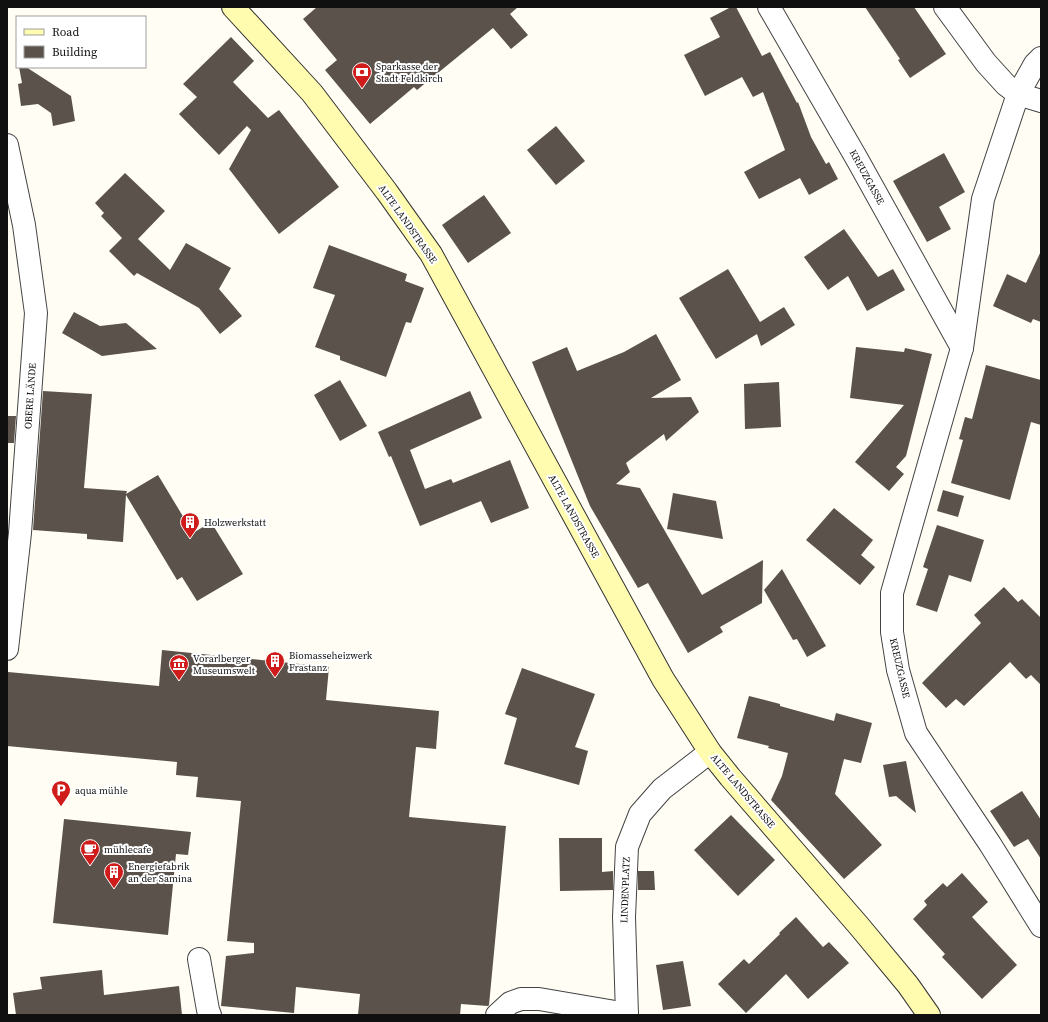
<svg xmlns="http://www.w3.org/2000/svg" width="1048" height="1022" font-family="'Source Serif 4',serif">
	<style>
		.building { fill: #5a524b }
		.lines { fill: none; stroke-linecap: round; stroke-linejoin: round }
		.minor-casing { stroke: #434343; stroke-width: 24 }
		.secondary-casing { stroke: #323232; stroke-width: 24 }
		.minor { stroke: #fff; stroke-width: 22 }
		.secondary { stroke: #fffbaf; stroke-width: 22 }
		.labels { text-anchor: middle; dominant-baseline: central; stroke-width: 4; stroke-linejoin: round; paint-order: stroke }
		.poi-label { font-size: 10px; fill: #101010; stroke: #fff; text-anchor: start }
		.street-label { font-size: 10px; fill: #101010; stroke: #fff }
	</style>
	<rect width="100%" height="100%" fill="#fffdf4"/>
	<g class="building">
		<path d="M317,7H518L510,14L528,35L511,49L493,28L417,90L414,87L370,124L325,70L337,60L303,19Z"/>
		<path d="M731,7H736L762,56L770,52L797,103L798,102L811,137L826,164L829,162L838,179L809,195L800,178L759,199L744,172L785,150L763,92L753,97L742,77L705,96L684,55L720,37L710,18Z"/>
		<path d="M865,7H914L946,54L910,78L898,60L900,59Z"/>
		<path d="M231,37L254,61L233,82L268,118L279,110L339,187L279,234L229,169L251,130L247,126L219,155L179,114L197,97L183,84Z"/>
		<path d="M19,67H26L71,96L75,121L53,126L51,113L38,104L21,106L18,84L22,83Z"/>
		<path d="M556,126L585,161L556,185L527,150Z"/>
		<path d="M944,153L965,192L939,207L951,229L927,242L893,181Z"/>
		<path d="M125,173L165,211L138,239L170,270L186,243L231,268L219,289L242,316L220,334L199,308L137,273L134,276L109,251L122,238L101,216L104,213L95,203Z"/>
		<path d="M484,195L511,233L468,263L442,225Z"/>
		<path d="M844,229L878,277L893,269L905,290L867,311L848,276L828,290L804,257Z"/>
		<path d="M329,245L407,274L405,281L424,288L411,323L406,322L386,377L340,360V356L315,347L335,295L313,288Z"/>
		<path d="M1041,251V322L1033,319L1031,323L993,306L1007,274L1026,283Z"/>
		<path d="M728,269L760,322L784,307L795,325L761,346L757,334L716,359L679,298Z"/>
		<path d="M74,312L100,326L126,323L157,349L102,356L62,333Z"/>
		<path d="M656,334L681,380L651,398L691,397L699,412L666,441L664,434L626,463L630,472L616,484L640,488L702,595L763,560L762,603L720,627L723,632L688,653L648,583L638,588L590,506L532,362L567,347L577,371L624,352Z"/>
		<path d="M856,347L904,352L905,348L932,354L906,456L896,467L904,474L889,491L855,462L904,405L850,398Z"/>
		<path d="M986,365L1041,380V425L1031,422L1010,500L951,483L963,440L959,439L965,417L972,419Z"/>
		<path d="M340,380L367,426L340,441L314,395Z"/>
		<path d="M779,382L781,427L745,429L744,384Z"/>
		<path d="M43,391L92,394L84,488L127,491L126,494L158,475L193,533L211,522L243,574L197,601L182,577L177,580L126,495L123,542L87,539V534L33,530Z"/>
		<path d="M470,391L482,418L410,450L425,489L451,479L453,483L510,460L529,508L491,523L481,501L420,526L391,456L389,457L378,432Z"/>
		<path d="M7,416H16L14,443H7Z"/>
		<path d="M943,490L964,496L958,517L937,511Z"/>
		<path d="M673,493L716,501L723,539L667,529Z"/>
		<path d="M834,508L873,540L861,555L875,567L860,585L806,540Z"/>
		<path d="M937,525L984,540L971,582L949,575L937,612L916,605L928,569L923,567Z"/>
		<path d="M782,569L826,646L807,657L797,639L793,640L764,590Z"/>
		<path d="M1004,587L1018,602L1022,599L1041,618V685L1031,675L1026,679L1010,662L964,706L956,699L946,708L922,683L981,623L974,615Z"/>
		<path d="M162,650L329,667L326,700L439,711L436,749L416,747L409,817L506,826L489,1005L488,1006L461,1004L460,1015H358L360,994L296,987L294,1013L221,1006L226,956L254,953V943L227,941L241,801L196,797L198,777L176,775L177,762L7,746V687L8,672L159,686Z"/>
		<path d="M522,668L595,694L575,747L588,751L579,785L504,764L517,718L505,714Z"/>
		<path d="M749,696L780,704V706L834,721L836,713L872,723L861,763L844,759L835,794L882,845L844,879L771,800L782,776L788,753L768,748L769,746L737,738Z"/>
		<path d="M906,761L916,813L896,796L889,797L883,765Z"/>
		<path d="M1022,791L1041,820V859L1028,839L1014,847L990,811Z"/>
		<path d="M731,815L775,860L738,896L694,850Z"/>
		<path d="M64,819L191,832L188,855L176,854L168,935L53,923Z"/>
		<path d="M559,838H602V872L613,871V890L560,891Z"/>
		<path d="M638,871H654L655,890H638Z"/>
		<path d="M962,873L988,902L972,917L1017,965L982,999L942,957L945,954L913,919L927,905L924,901L943,883L947,887Z"/>
		<path d="M796,917L823,947L829,942L849,963L808,999L786,974L746,1013L718,984L744,959L749,964L780,934L779,933Z"/>
		<path d="M683,961L691,1006L663,1010L656,965Z"/>
		<path d="M102,970L104,995L179,986L182,1015H16L13,993L42,989L40,977Z"/>
	</g>
	<g class="lines">
		<defs>
			<g id="minor">
				<path d="M769,7L857,159L962,348"/>
				<path d="M945,7L986,63L1006,85L1018,94L1041,101"/>
				<path d="M1041,58L1035,64L1018,94L983,199L962,348L892,593V632L898,670L916,733L990,844L1041,926"/>
				<path d="M7,145L24,225L36,313L20,533L7,649"/>
				<path d="M199,959L208,1010L210,1015"/>
				<path d="M497,1015L510,1003L521,999H539L627,1014"/>
				<path d="M627,1015L624,917L627,847L640,814L662,789L710,752"/>
			</g>
			<path id="secondary" d="M233,7L312,93L387,192L431,254L663,679L710,752L730,777L859,926L908,985L929,1015"/>
		</defs>
		<use href="#minor" class="minor-casing"/>
		<use href="#secondary" class="secondary-casing"/>
		<use href="#minor" class="minor"/>
		<use href="#secondary" class="secondary"/>
	</g>
	<defs>
		<symbol id="bank-pin" viewBox="-11 -11 22 30"><path d="M0 17L-7.5 6A9.5 9.5 0 1 1 7.5 6Z" fill="#cf1b19" stroke="#fff"/><path d="M-6-4H6V4H-6ZM0-2.3a2.3 2.3 0 1 0 0 4.6a2.3 2.3 0 1 0 0-4.6Z" fill="#fff"/></symbol>
		<symbol id="building-pin" viewBox="-11 -11 22 30"><path d="M0 17L-7.5 6A9.5 9.5 0 1 1 7.5 6Z" fill="#cf1b19" stroke="#fff"/><path d="M-4-6H4V6H1V3H-1V6H-4ZM-2.5-4.3h1.7v1.8h-1.7ZM.8-4.3h1.7v1.8H.8ZM-2.5-1h1.7V.8h-1.7ZM.8-1h1.7V.8H.8Z" fill="#fff"/></symbol>
		<symbol id="museum-pin" viewBox="-11 -11 22 30"><path d="M0 17L-7.5 6A9.5 9.5 0 1 1 7.5 6Z" fill="#cf1b19" stroke="#fff"/><path d="M0-6L6-3V-2H-6V-3ZM-5-1h2V3h-2ZM-1-1h2V3h-2ZM3-1h2V3H3ZM-6 4H6V6H-6Z" fill="#fff"/></symbol>
		<symbol id="parking-pin" viewBox="-11 -11 22 30"><path d="M0 17L-7.5 6A9.5 9.5 0 1 1 7.5 6Z" fill="#cf1b19" stroke="#fff"/><path d="M-3.5-5.5H1a3.5 3.5 0 0 1 0 7H-1V5.5H-3.5ZM-1-3.4V-.6H.8a1.4 1.4 0 0 0 0-2.8Z" fill="#fff"/></symbol>
		<symbol id="cafe-pin" viewBox="-11 -11 22 30"><path d="M0 17L-7.5 6A9.5 9.5 0 1 1 7.5 6Z" fill="#cf1b19" stroke="#fff"/><path d="M-5.5-4.5H6V0H3Q3 3.5 0 3.5H-2.5Q-5.5 3.5-5.5 0ZM3-3.2v2h1.7v-2ZM-6 4.5H4V6H-6Z" fill="#fff"/></symbol>
	</defs>
	<g fill-rule="evenodd">
		<use href="#bank-pin" x="351" y="61" width="22" height="30"/>
		<use href="#building-pin" x="179" y="511" width="22" height="30"/>
		<use href="#building-pin" x="264" y="650" width="22" height="30"/>
		<use href="#museum-pin" x="168" y="653" width="22" height="30"/>
		<use href="#parking-pin" x="50" y="779" width="22" height="30"/>
		<use href="#cafe-pin" x="79" y="838" width="22" height="30"/>
		<use href="#building-pin" x="103" y="861" width="22" height="30"/>
	</g>
	<g class="labels">
		<g class="poi-label">
			<text x="376" y="66">Sparkasse der<tspan x="376" dy="12">Stadt Feldkirch</tspan></text>
			<text x="204" y="522">Holzwerkstatt</text>
			<text x="289" y="655">Biomasseheizwerk<tspan x="289" dy="12">Frastanz</tspan></text>
			<text x="193" y="658">Vorarlberger<tspan x="193" dy="12">Museumswelt</tspan></text>
			<text x="75" y="790">aqua mühle</text>
			<text x="104" y="849">mühlecafe</text>
			<text x="128" y="866">Energiefabrik<tspan x="128" dy="12">an der Samina</tspan></text>
		</g>
		<g class="street-label">
			<text transform="translate(867 177) rotate(61)">KREUZGASSE</text>
			<text transform="translate(408 224) rotate(55)">ALTE LANDSTRASSE</text>
			<text transform="translate(30 396) rotate(-86)">OBERE LÄNDE</text>
			<text transform="translate(574 516) rotate(61)">ALTE LANDSTRASSE</text>
			<text transform="translate(900 668) rotate(77)">KREUZGASSE</text>
			<text transform="translate(743 791) rotate(50)">ALTE LANDSTRASSE</text>
			<text transform="translate(625 890) rotate(-88)">LINDENPLATZ</text>
		</g>
	</g>
	<rect width="1048" height="1022" fill="none" stroke="#101010" stroke-width="16"/>
	<rect x="16" y="16" width="130" height="52" fill="#ffffff" stroke="#9f9f9f"/>
	<rect x="24" y="29" width="20" height="6" fill="#fffbaf" stroke="#9f9f9f"/>
	<text x="52" y="36" font-size="12" fill="#101010">Road</text>
	<rect x="24" y="46" width="20" height="12" fill="#5a524b" stroke="#9f9f9f"/>
	<text x="52" y="56" font-size="12" fill="#101010">Building</text>
</svg>
